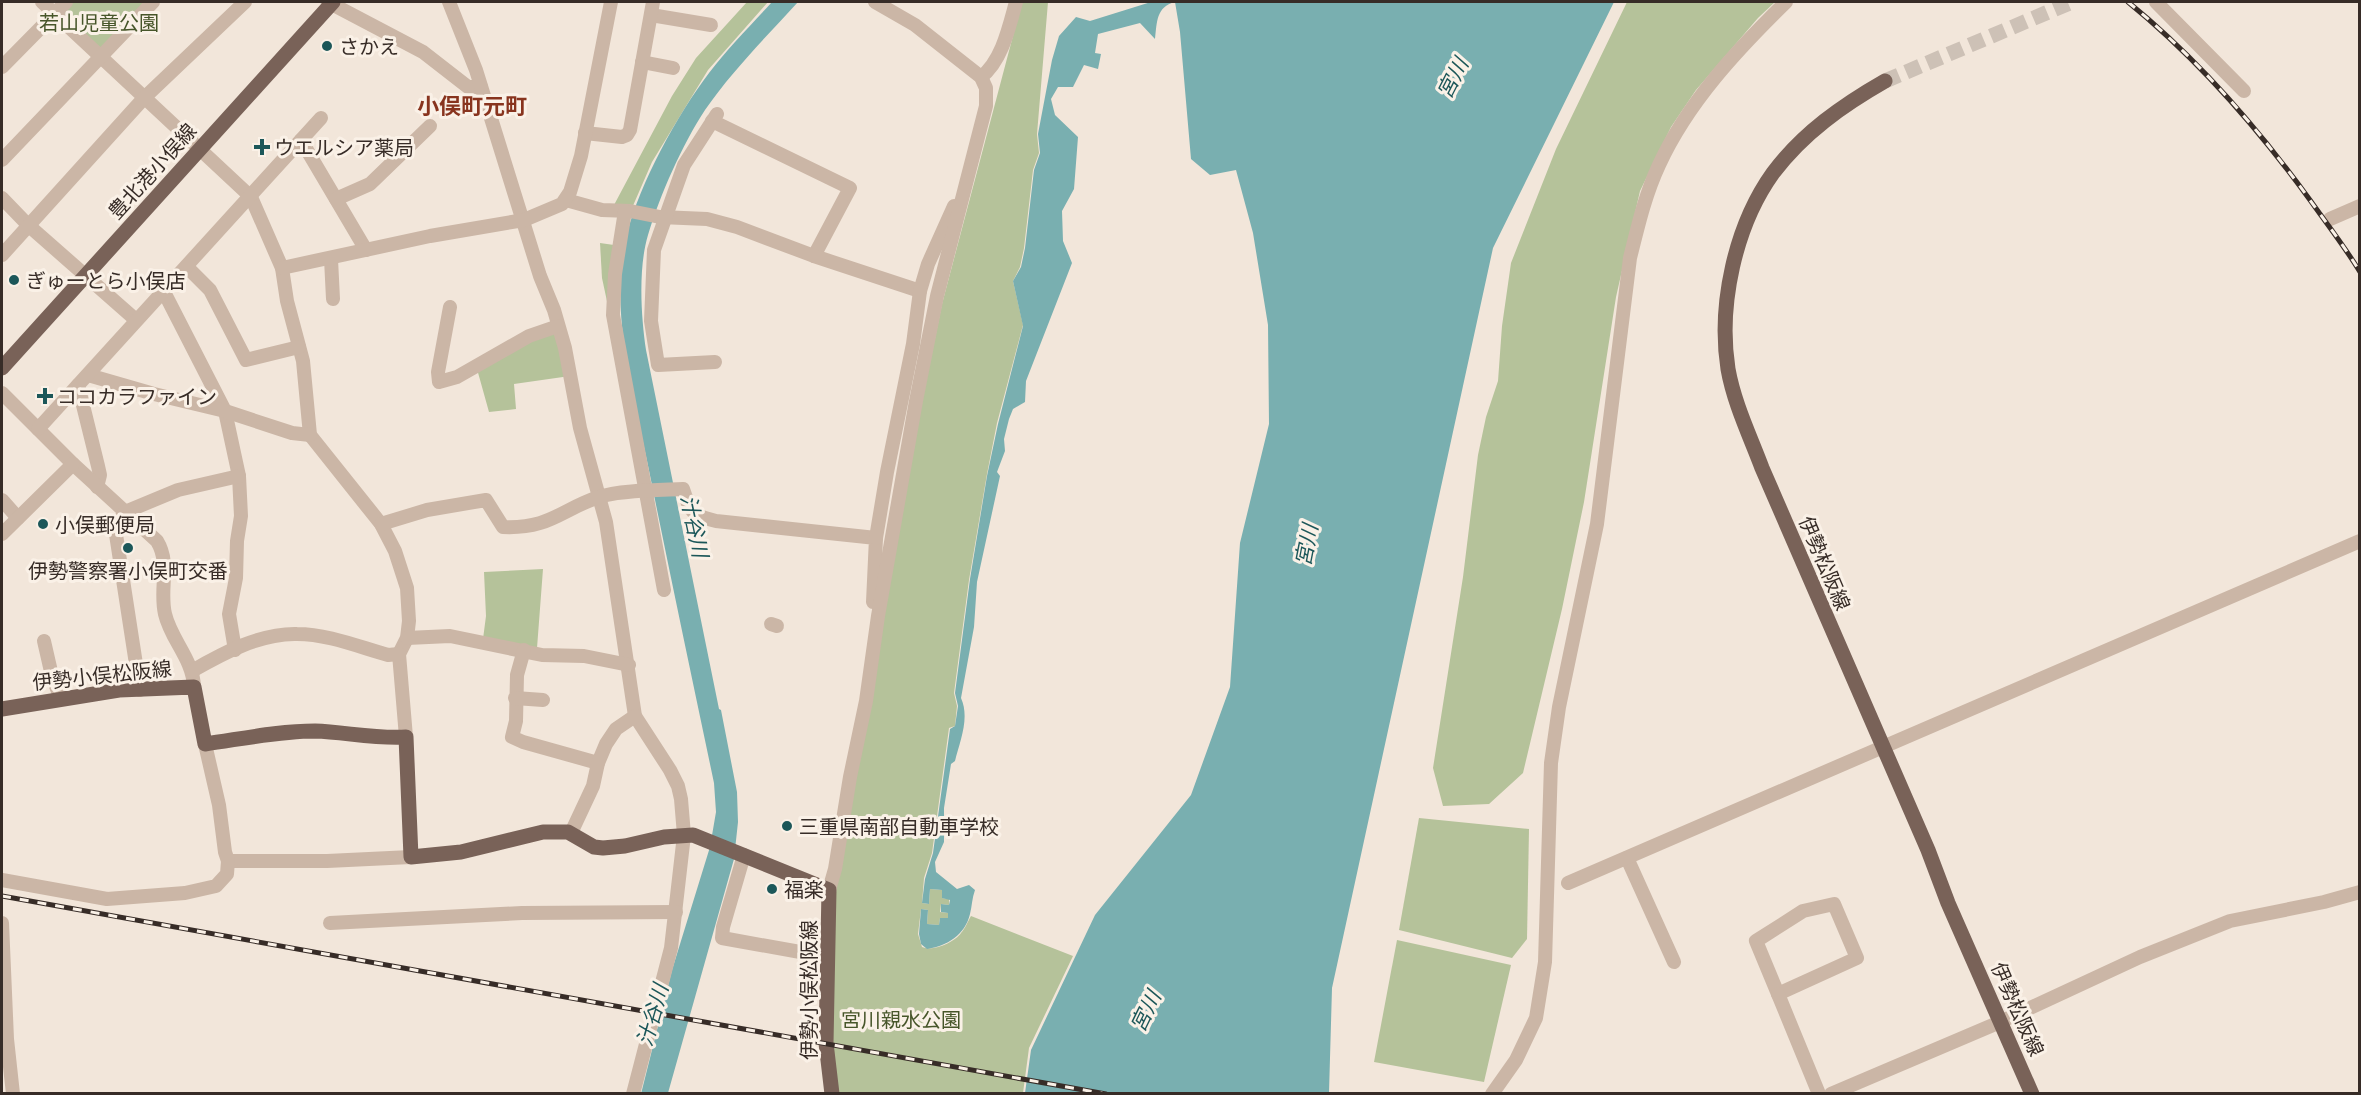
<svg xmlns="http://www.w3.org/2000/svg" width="2361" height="1095" font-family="'Open Sans','Noto Sans JP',sans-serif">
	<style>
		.green { fill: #b5c29a }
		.water { fill: #79afb0 }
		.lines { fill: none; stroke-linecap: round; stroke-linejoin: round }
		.major-tunnel { stroke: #cdc1b6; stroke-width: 15; stroke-dasharray: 15 8; stroke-linecap: butt }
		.minor { stroke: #cbb6a6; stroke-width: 14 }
		.major { stroke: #796258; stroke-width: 15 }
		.rail-casing { stroke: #372c27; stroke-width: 5 }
		.rail { stroke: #faf1e7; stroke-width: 3; stroke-dasharray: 9; stroke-linecap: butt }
		.poi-dot { fill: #1c5759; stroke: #faf1e7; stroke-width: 2 }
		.labels { text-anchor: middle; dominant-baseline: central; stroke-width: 6; stroke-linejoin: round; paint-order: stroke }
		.park-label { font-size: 20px; fill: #47562a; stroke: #faf1e7 }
		.poi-label { font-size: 20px; fill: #372c27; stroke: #faf1e7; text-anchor: start }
		.street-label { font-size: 20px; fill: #372c27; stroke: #faf1e7 }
		.water-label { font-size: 21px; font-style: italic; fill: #1c5759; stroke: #faf1e7 }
		.quarter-label { font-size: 22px; font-weight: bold; fill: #88341e; stroke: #faf1e7 }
	</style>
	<rect width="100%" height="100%" fill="#f2e6da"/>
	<g class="green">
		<path d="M73,2H148L102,48L98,49L63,12Z"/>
		<path d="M747,2H768L708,70L652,162L632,208L614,205L672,96L696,58Z"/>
		<path d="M1022,2H1048L1037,134L1039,153L1033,170L1024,248L1020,267L1013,281L1023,325L997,423L987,474L969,580L954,693L957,706L955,726L949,728L932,853L924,878L922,903L929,904L930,889L942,890V898L949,899V905L941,904L940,912L948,913V919L940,918L939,925L927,924L928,910L921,909L918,934L922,947C933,952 955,942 961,933C965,929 968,921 971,916L1073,956L1029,1048L1023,1093L833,1094L828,957L839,868L878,616L942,304Z"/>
		<path d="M1627,2H1775L1758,18L1696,90L1671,127L1640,191L1616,297L1584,502L1562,609L1523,773L1489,804L1443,806L1433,768L1463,577L1478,455L1486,417L1498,381L1502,326L1511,263L1556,149Z"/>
		<path d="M600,243L614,245L608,306L602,278Z"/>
		<path d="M558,326L570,376L514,384L516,409L489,412L477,369Z"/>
		<path d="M543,569L537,648L483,639L486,616L484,572Z"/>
		<path d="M1419,818L1529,829L1527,939L1512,958L1399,930Z"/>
		<path d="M1397,940L1511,965L1484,1082L1374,1062Z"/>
	</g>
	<g class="water">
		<path d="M772,2H798C766,37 732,71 705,110C682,145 660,195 648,235C638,268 641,317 646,350L719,709L721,710L737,792L738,822L734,859L668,1093L641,1094L672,970L710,847L716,812L714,783C693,683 672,584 652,485C637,405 607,315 627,234C640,183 677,115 709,73C728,48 751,25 772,2Z"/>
		<path d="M1151,2H1614L1493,248L1332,988L1329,1093H1025L1031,1050L1095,915L1191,795L1230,687L1240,543L1269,424L1268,325L1253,233L1236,170L1210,175L1191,159L1180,32L1175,2C1156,7 1157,22 1155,39L1140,23L1098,34L1095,53L1101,54L1098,69L1084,65L1073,87H1058L1051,99L1055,115L1078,137L1074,189L1062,211L1063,241L1072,263L1026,381L1025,402L1013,409L1009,419L1004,439L1005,451L997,472L1000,476L977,582L974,627L961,698C970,718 960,741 955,761L951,764L944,808V842L935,862L936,872L957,889L969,885L975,890C972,898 972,906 970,914C965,935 947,946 927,949L921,944L919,934L921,909L928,910L927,924L939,925L940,918H948V913L941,912V904L949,905L950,900L942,898V890L930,889L929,904L922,903L925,879L933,853L950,729L955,726L958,706L955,693L970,579L987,476L998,424L1023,326L1013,281L1021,267L1025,248L1034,170L1040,153L1038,134L1052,60L1059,36L1076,17L1090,21Z"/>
	</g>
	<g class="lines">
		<path class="major-tunnel" d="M1885,81L2072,2"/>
		<g class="minor">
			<path d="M42,2L251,197L282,268L287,301L303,361L310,435L381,524L395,551L407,588L409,621L407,638L399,654L406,737"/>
			<path d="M328,2L423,52L468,87H481"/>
			<path d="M449,2L476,70L540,276L554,310L565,348L580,428L606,522L635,716L670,770L678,786L681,799L684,835L671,948L633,1094"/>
			<path d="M2156,2L2244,91"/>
			<path d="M651,15L711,25"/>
			<path d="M642,62L673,68"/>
			<path d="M2,67L66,2"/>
			<path d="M981,77C1002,61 1009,27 1016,2"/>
			<path d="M712,121L850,188L814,256"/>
			<path d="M585,133L622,137L627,135L630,130L653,2"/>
			<path d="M301,140L366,250"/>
			<path d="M2,160L153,2"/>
			<path d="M2,198L28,225L136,320"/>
			<path d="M336,199L370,184L430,126"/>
			<path d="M566,200L602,210L630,211L660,217L707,219L737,227L814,256L920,291"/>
			<path d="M625,211L615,274L613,315L664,590"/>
			<path d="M2330,219L2360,206"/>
			<path d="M2,255L144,98L245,2"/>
			<path d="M331,259L333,299"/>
			<path d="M187,267L210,290L246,360L299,347"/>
			<path d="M282,268L430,236L524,220L562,204L570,192L581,156L611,2"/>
			<path d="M164,292L225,411L239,476L241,516L237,541L236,578L229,614L235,650"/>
			<path d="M450,307L438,372L439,382L457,377L529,336L558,326"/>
			<path d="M715,362L658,365L651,321L654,250L684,165L717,114"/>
			<path d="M88,375L154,394L225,411L292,433L310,435"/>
			<path d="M78,385L98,466L100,475L97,487"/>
			<path d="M2,393L73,464L157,541C171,564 159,589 165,614C171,640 193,659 194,687"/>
			<path d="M38,429L321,118"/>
			<path d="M2,500L18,518"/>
			<path d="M381,524L427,510L486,500L503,527C550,529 560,510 599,497C618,490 661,490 683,489C691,514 692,515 716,521L876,538L873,602"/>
			<path d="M2,534L73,464"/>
			<path d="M876,538L887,472L913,344L920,291L928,264L954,206"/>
			<path d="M771,624L777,626"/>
			<path d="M407,638L450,636L542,655L584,656L629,665"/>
			<path d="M44,641L52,676L61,699"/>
			<path d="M524,650L517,675L516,721L512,737L523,742L598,763"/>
			<path d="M192,671C223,653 261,633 297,634C328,634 359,647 388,655L399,654"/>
			<path d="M140,690L115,528L125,512L178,490L239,476"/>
			<path d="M515,698L543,700"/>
			<path d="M571,833L593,786L598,763L606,744L616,729L635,716"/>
			<path d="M744,855L723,927L722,938L828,957"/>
			<path d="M1627,858L1674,962"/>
			<path d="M228,861H327L411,857"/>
			<path d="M2,880L107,899L185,893L216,886L227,874L228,861L225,852L219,805L205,744"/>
			<path d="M1568,883L2360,541"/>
			<path d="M829,890L835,869L850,777L866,701L878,616L916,401L937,296L986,106V88L981,77L915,25L875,2"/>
			<path d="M1834,904L1857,958L1778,994L1756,941L1803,911Z"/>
			<path d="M2,923L7,1039L13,1094"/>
			<path d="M330,923L522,913L676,912"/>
			<path d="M1778,994L1819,1094"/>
			<path d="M1492,1094L1516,1060L1536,1018L1545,962L1551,763L1559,707L1597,524L1630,258C1638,226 1645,195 1659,165C1688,102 1737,50 1786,2"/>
			<path d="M1831,1094L2000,1022L2140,957L2230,921L2324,902L2360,892"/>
		</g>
		<g class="major">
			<path d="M1885,81C1843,105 1803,133 1773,173C1735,226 1718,305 1728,369C1734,403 1750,436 1762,468L1928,850L1948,903L2032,1094"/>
			<path d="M2,368L333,2"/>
			<path d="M2,709L119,690L194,687L205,744C241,739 279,731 315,731C345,732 375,739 406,737L411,857L461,852L543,832H568L594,847L603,848L625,846L664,837L693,835L829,890L826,1043L832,1094"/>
		</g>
		<defs>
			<g id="rail">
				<path d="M2128,2C2198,59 2257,127 2310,200C2327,224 2345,247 2360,272"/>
				<path d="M2,896L1106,1094"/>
			</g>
		</defs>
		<use href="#rail" class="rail-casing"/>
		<use href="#rail" class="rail"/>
	</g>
	<g class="poi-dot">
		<circle cx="327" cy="46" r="6"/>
		<path d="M259 138h6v6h6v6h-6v6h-6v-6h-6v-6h6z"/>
		<circle cx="14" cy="280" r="6"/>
		<path d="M42 387h6v6h6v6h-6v6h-6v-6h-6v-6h6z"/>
		<circle cx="43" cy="524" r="6"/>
		<circle cx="128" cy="548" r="6"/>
		<circle cx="787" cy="826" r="6"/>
		<circle cx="772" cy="889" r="6"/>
	</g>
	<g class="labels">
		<g class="park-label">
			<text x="99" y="22">若山児童公園</text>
			<text x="901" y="1019">宮川親水公園</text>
		</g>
		<g class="poi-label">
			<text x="339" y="46">さかえ</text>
			<text x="274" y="147">ウエルシア薬局</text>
			<text x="26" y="280">ぎゅーとら小俣店</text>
			<text x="57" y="396">ココカラファイン</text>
			<text x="55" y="524">小俣郵便局</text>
			<text x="128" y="570" text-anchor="middle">伊勢警察署小俣町交番</text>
			<text x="799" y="826">三重県南部自動車学校</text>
			<text x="784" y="889">福楽</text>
		</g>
		<g class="street-label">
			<text transform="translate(152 171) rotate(-48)">豊北港小俣線</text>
			<text transform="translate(1825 563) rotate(67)">伊勢松阪線</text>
			<text transform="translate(102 675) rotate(-6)">伊勢小俣松阪線</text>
			<text transform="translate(808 990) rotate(-90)">伊勢小俣松阪線</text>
			<text transform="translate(2018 1009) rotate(66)">伊勢松阪線</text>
		</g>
		<g class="water-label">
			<text transform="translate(1452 78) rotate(-63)">宮川</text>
			<text transform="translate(695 526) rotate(78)">汁谷川</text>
			<text transform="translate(1306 545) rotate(-79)">宮川</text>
			<text transform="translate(1145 1011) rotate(-64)">宮川</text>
			<text transform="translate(652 1015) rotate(-74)">汁谷川</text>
		</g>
		<g class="quarter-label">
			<text x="472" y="105">小俣町元町</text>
		</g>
	</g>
	<rect width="2361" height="1095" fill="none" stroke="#372c27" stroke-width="6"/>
</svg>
